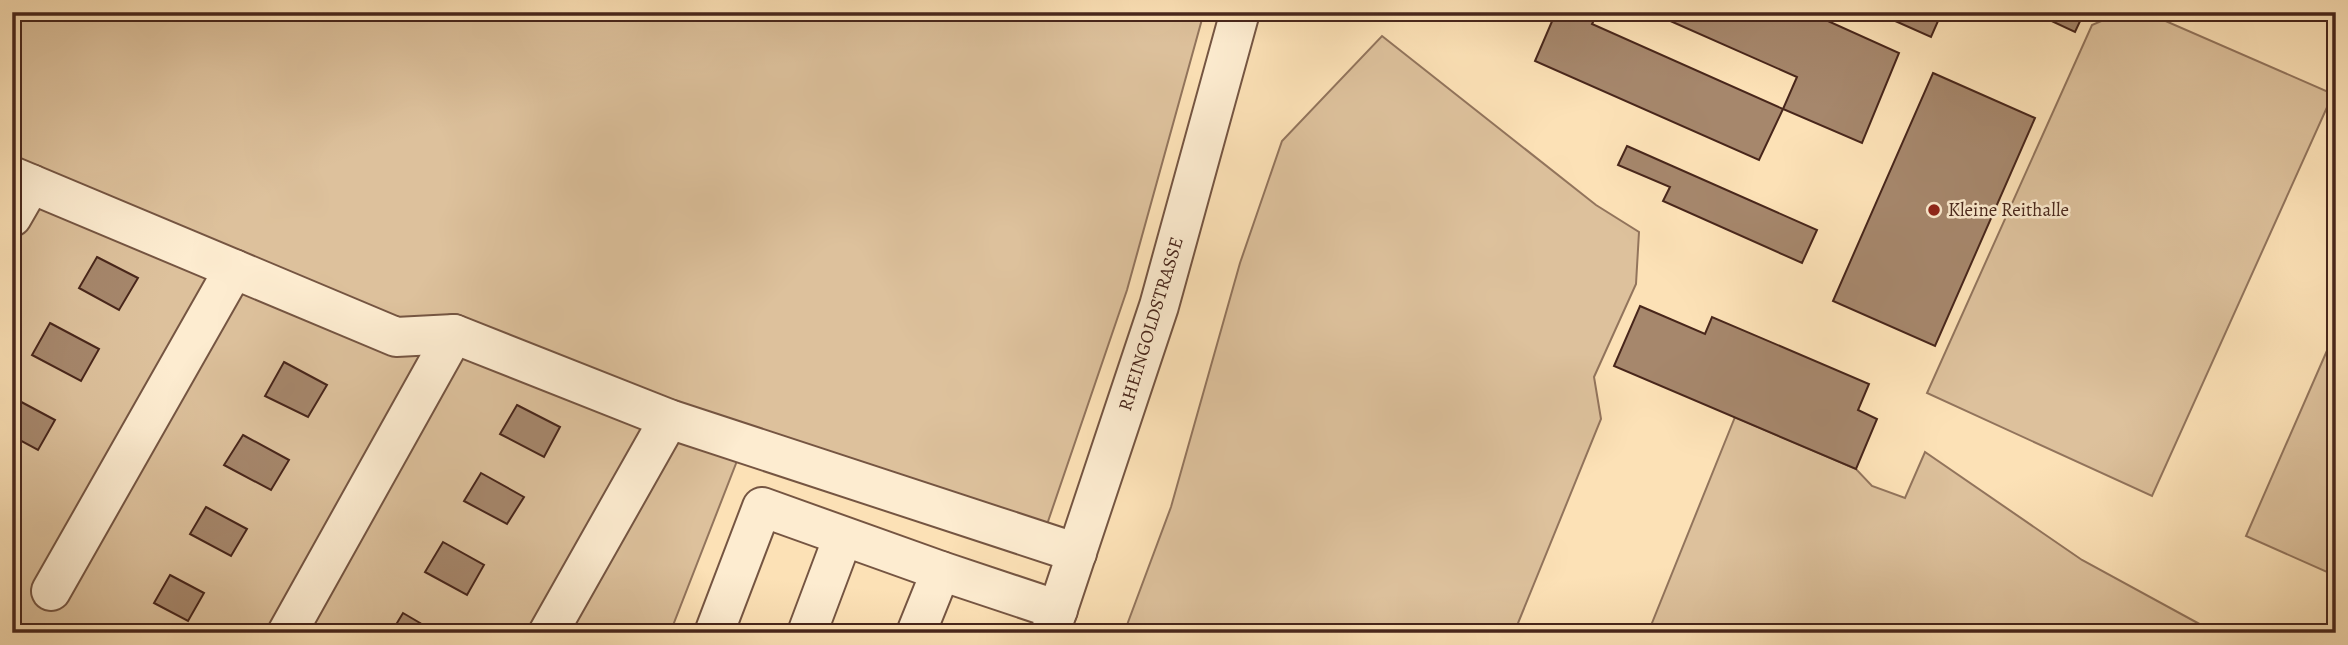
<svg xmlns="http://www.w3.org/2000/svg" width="2348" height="645" font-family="Alegreya,serif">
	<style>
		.green { fill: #ddc19c; stroke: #92745c; stroke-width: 2 }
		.building { fill: #a6876c; stroke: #48261b; stroke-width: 2 }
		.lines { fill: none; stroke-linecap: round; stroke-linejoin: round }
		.minor-casing { stroke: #755542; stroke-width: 42 }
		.minor { stroke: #fdecd0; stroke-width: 38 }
		.poi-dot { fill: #8f2418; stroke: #fdecd0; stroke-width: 2.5 }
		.labels { text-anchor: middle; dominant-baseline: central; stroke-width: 5; stroke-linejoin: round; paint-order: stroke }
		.poi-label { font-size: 19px; fill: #48261b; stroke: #fdecd0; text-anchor: start }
		.street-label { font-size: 19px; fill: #48261b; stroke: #fdecd0 }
	</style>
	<rect width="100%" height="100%" fill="#fce1b6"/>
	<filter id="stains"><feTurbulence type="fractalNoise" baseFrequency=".00286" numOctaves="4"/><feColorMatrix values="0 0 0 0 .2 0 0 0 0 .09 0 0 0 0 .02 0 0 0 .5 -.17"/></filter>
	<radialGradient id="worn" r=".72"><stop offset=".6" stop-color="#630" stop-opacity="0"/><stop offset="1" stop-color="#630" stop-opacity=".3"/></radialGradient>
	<g class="green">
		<path d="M12,12H1204L1127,290L1041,542L744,443L670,633H12Z"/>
		<path d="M2122,12H2145L2333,94L2152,496L1927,393L2092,25Z"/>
		<path d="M1382,36L1596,205L1639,232L1636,284L1594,377L1601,419L1514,633H1124L1171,507L1240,263L1282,141Z"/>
		<path d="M2336,330V576L2246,536Z"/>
		<path d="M1735,417L1856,469L1872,486L1905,498L1925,452L2082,560L2216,633H1648Z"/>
	</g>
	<g class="building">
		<path d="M1556,12H1598L1592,24L1783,109L1759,160L1535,61Z"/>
		<path d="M1650,12H1808L1899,53L1862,143L1783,109L1797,77Z"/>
		<path d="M1875,12H1942L1931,37Z"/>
		<path d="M2047,12H2112L2081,19L2075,32L2045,18Z"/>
		<path d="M1933,73L2035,118L1935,346L1833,301Z"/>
		<path d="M1627,146L1817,230L1802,263L1663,201L1670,187L1618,165Z"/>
		<path d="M97,257L138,278L119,310L79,288Z"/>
		<path d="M1640,306L1705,334L1712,317L1869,384L1858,410L1877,419L1856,469L1614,366Z"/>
		<path d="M50,323L99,349L81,381L32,355Z"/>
		<path d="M284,362L327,385L308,417L265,396Z"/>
		<path d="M12,397L55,420L38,450L12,436Z"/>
		<path d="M517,405L560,427L544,457L500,434Z"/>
		<path d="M243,435L289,460L271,490L224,465Z"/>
		<path d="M481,473L524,497L507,524L464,501Z"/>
		<path d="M206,507L247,529L231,556L190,534Z"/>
		<path d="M443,542L484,565L467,595L425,572Z"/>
		<path d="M170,575L204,593L188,621L154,603Z"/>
		<path d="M403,613L437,633H391Z"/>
	</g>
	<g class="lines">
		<defs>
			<g id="minor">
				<path d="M12,176L396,337L454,334L669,419L1077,553"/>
				<path d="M12,217L31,184"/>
				<path d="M51,591L234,269"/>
				<path d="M287,633L454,334"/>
				<path d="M548,633L669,419"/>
				<path d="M714,633L762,507L941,571L1058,610"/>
				<path d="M807,633L843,537"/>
				<path d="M916,633L941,571"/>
				<path d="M1050,633L1159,306L1240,12"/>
			</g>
		</defs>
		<use href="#minor" class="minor-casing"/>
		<use href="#minor" class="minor"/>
	</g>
	<circle class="poi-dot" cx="1934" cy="210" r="7"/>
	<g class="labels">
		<g class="poi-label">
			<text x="1948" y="210">Kleine Reithalle</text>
		</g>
		<g class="street-label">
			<text transform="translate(1151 324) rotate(-73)">RHEINGOLDSTRASSE</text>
		</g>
	</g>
	<rect width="2348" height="645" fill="none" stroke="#fce1b6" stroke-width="42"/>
	<rect x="14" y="14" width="2320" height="617" fill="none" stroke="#48261b" stroke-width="3.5"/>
	<rect x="21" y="21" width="2306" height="603" fill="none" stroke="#48261b" stroke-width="2"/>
	<rect width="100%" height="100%" filter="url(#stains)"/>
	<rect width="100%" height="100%" fill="url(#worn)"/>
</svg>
